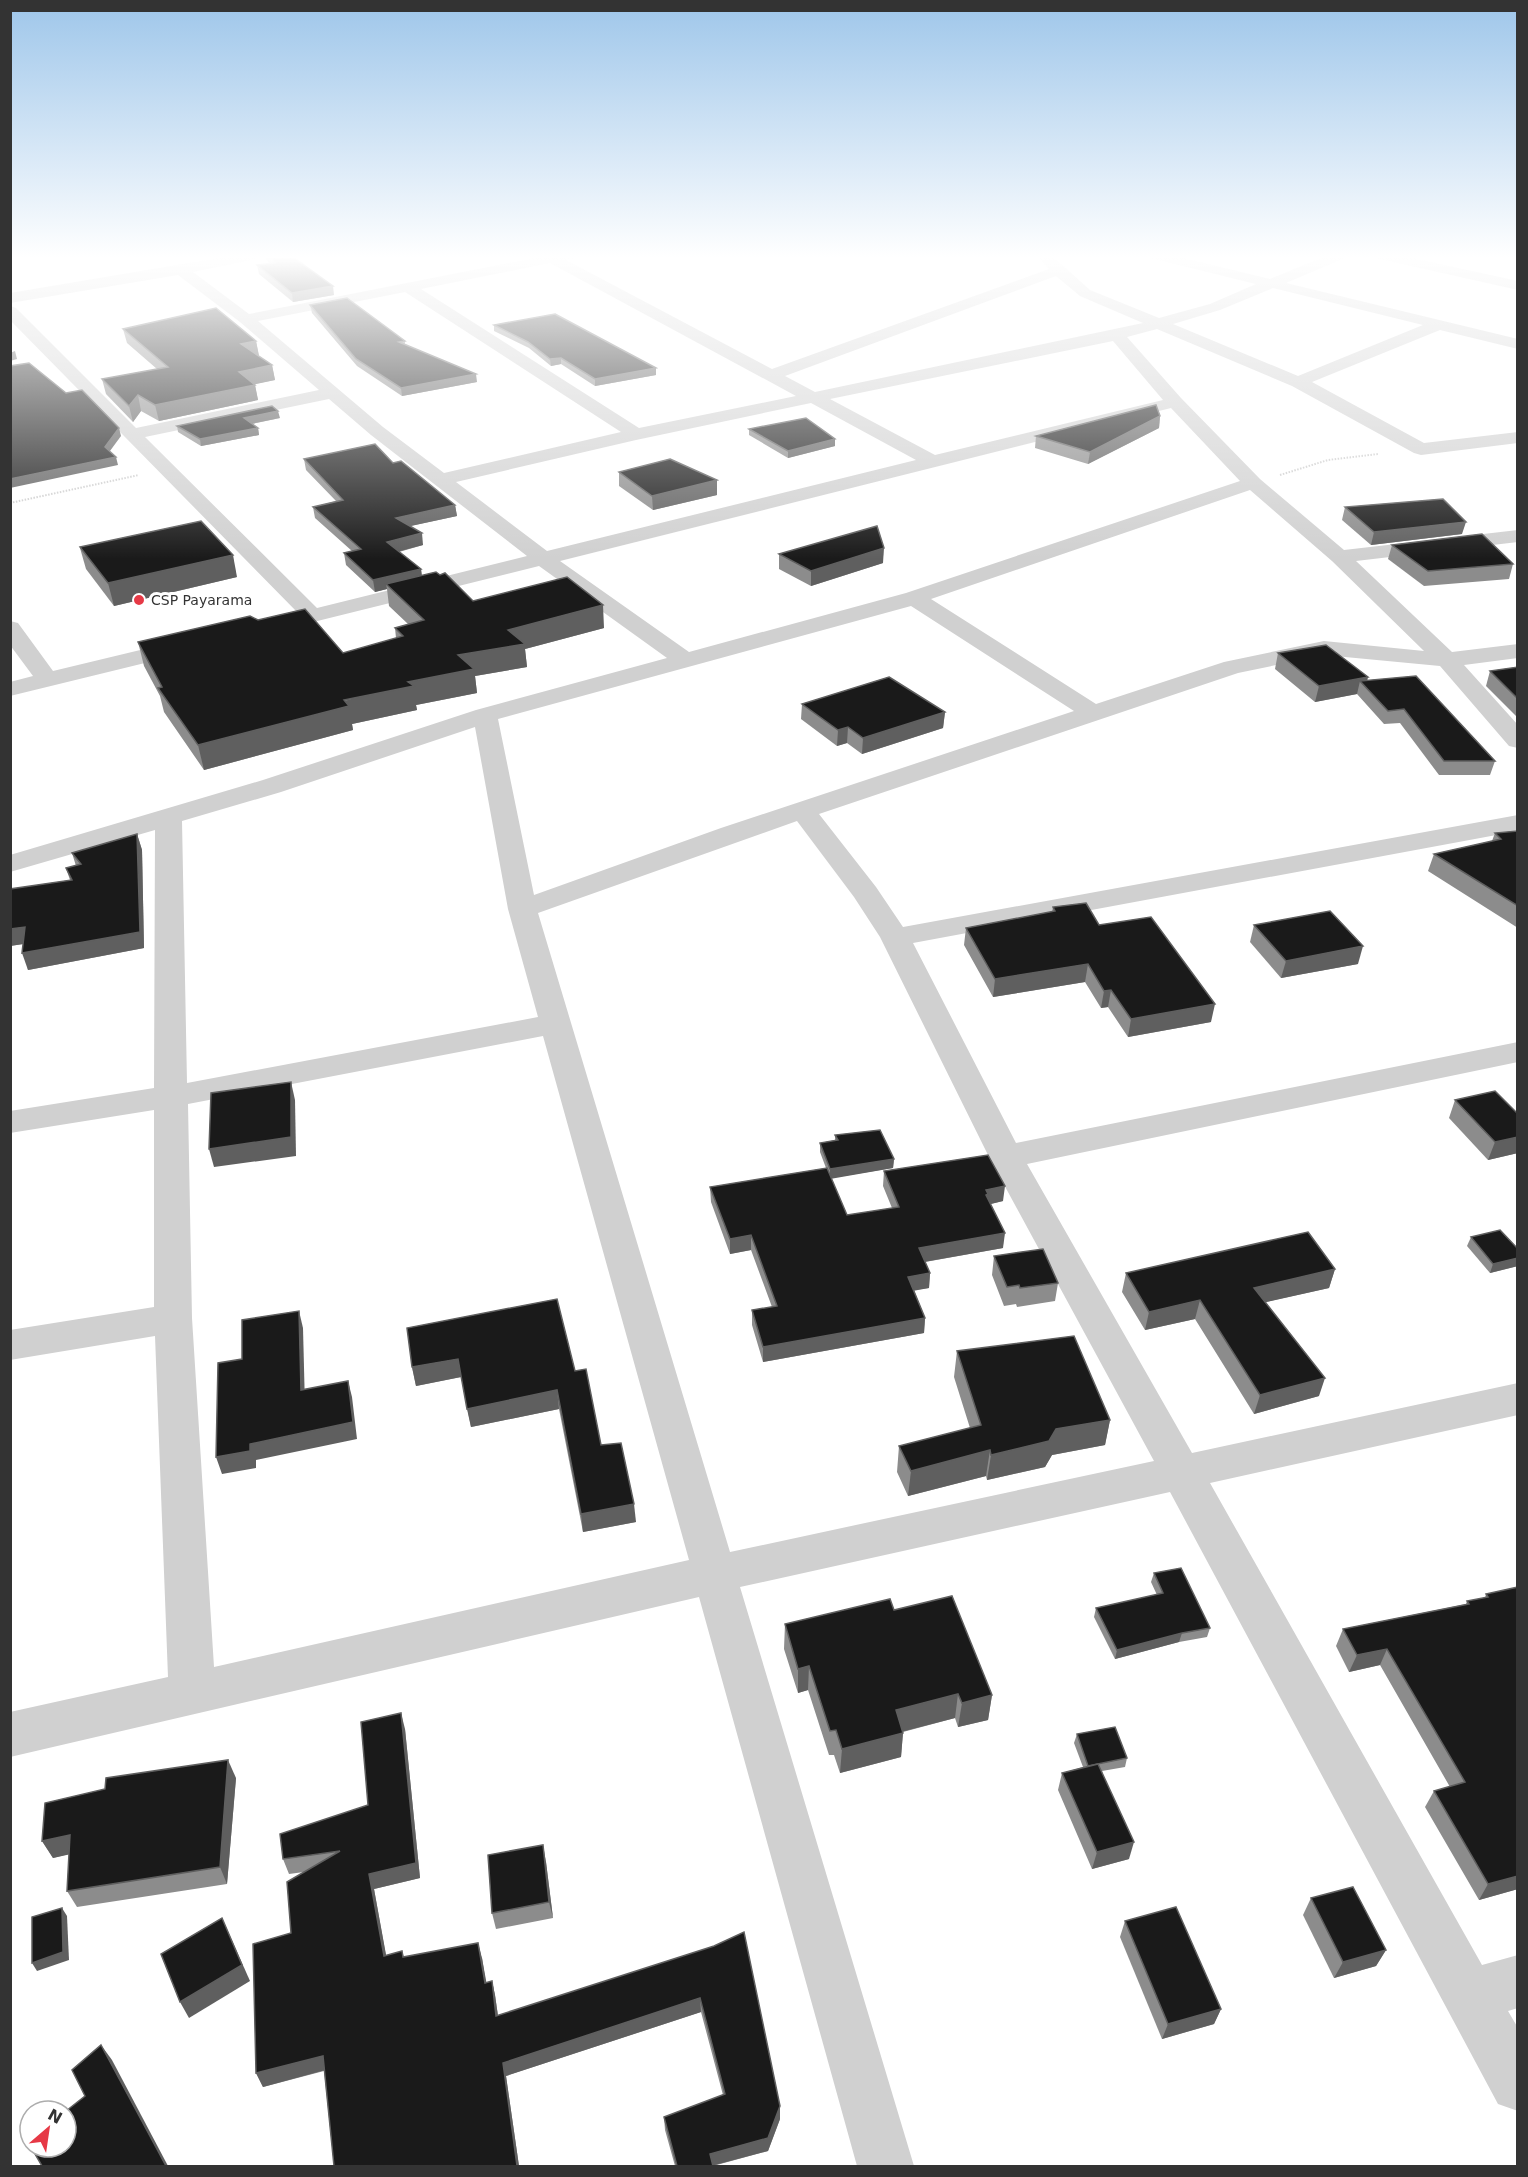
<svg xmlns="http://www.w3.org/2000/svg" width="1528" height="2177" font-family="'DejaVu Sans',sans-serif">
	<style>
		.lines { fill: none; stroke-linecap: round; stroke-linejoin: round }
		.path { stroke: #cdcdcd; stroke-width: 2; stroke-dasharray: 1.5 1.5; stroke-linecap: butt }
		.minor { fill: #d0d0d0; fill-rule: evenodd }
		.wall { fill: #8c8c8c }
		.shaded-wall { fill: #5f5f5f }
		.building { fill: #1a1a1a; stroke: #5f5f5f; stroke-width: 1.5 }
		.poi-dot { fill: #e63946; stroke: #fff; stroke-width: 2 }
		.labels { text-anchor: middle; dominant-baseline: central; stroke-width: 6; stroke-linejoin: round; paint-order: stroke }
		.far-poi-label { font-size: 14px; fill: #333; stroke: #fff; text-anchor: start }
	</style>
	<rect width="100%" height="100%" fill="#fff"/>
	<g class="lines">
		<g class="path">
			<path d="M1280,475L1328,460L1378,454"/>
			<path d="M10,503L139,475"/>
		</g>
		<g class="minor">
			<path d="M236,255H263L256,259L193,272L249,314L550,255H577L575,258L566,260L772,369L1049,269L1036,255H1051L1090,290L1159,318L1210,304L1256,284L1150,258L1148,255H1171L1270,279L1328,255H1347L1345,258L1286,283L1518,339V349L1440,330L1312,382L1424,443L1518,432V443L1421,455L1414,453L1292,386L1157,329L1127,337L1181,398L1260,479L1344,550L1518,530V542L1356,561L1452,652L1518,644V658L1464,665L1518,725V748L1509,746L1440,666L1324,655L1238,673L819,814L876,887L903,927L1518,815V831L913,943L1016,1143L1518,1042V1062L1027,1164L1192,1453L1518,1383V1415L1210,1483L1482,1965L1518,1955V2008L1508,2011L1518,2028V2111L1498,2104L1170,1492L740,1587L914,2166H857L699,1597L10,1757V1712L168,1677L155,1336L10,1360V1330L154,1307V1110L10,1133V1111L154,1088L155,830L10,872V855L263,780L476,710L667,658L539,566L269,633L261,631L258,626L261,621L297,612L10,320V306L16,308L136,428L319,390L240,322L178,275L10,303V293ZM550,263L796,396L639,428L421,289ZM1056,276L1080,296L1143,323L815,392L785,376ZM1273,288L1423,325L1298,376L1173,324L1220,310ZM405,292L621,432L444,473L383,427L258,321ZM1113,341L1163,400L935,455L830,399ZM329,399L371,435L527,556L317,608L145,437ZM811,403L916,460L547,551L456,482L636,440ZM1171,408L1240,481L906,593L689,652L560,561ZM1250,490L1332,561L1424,651L1324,641L1224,662L1096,704L931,599ZM911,606L1074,711L721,828L534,895L498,719ZM475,727L508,909L538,1017L187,1083L182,821L281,792ZM797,821L854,897L880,937L989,1157L1154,1461L730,1552L538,913ZM543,1036L689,1560L214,1667L192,1318L188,1104Z"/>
			<path d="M1373,255H1398L1518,281V290L1380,259Z"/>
			<path d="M10,621L18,623L53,671L186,639L194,641L198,646L194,651L10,696V682L33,676L10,645Z"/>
		</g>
	</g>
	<g class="wall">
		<path d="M264,255H290L334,295L293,302L259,274L257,265L270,264L264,257Z"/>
		<path d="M1130,255H1147L1146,257Z"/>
		<path d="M310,305L405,341V344L477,382L402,396L357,366L312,313Z"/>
		<path d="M494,325L656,375L595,386L561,364L551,366L529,348L494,331Z"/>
		<path d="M123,329L256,341L259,356H258L272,365L275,380L254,384L255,385L258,400L159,421L141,411L133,422L106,394L102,379L157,369L127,343Z"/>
		<path d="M1160,416L1159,428L1088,464L1035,448L1036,436Z"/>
		<path d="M280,418L252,424L258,428L259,435L201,446L178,432L177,426Z"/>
		<path d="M749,429L835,439V446L788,458L749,435Z"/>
		<path d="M304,459L393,463L455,505L457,516L410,526L423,545L399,552L421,569L422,575L473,601L604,628L525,649L527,667L475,676L477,693L416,705L417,710L352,724L353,730L204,770L164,712L160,696L144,666L138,642L258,620L343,653L396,638L395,628L408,624L389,606L387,589L375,592L346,565L344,553L352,551L315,518L313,507L336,501L306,470Z"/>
		<path d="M619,472L717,480V495L653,510L619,486Z"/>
		<path d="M1345,507L1462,534L1371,545L1342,520Z"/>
		<path d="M1392,545L1513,564L1509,579L1424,586L1388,559Z"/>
		<path d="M80,548L237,577L114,606L86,569Z"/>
		<path d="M779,554L883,563L811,586L779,569Z"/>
		<path d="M1278,653L1367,681L1495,761L1490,775H1439L1400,723L1384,724L1357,694L1315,702L1275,669Z"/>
		<path d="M1518,667V718L1486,686L1490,671Z"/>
		<path d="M802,704L945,712L943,728L862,754L847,743L837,746L801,719Z"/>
		<path d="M1518,831V928L1428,871L1434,854L1492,841L1495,833Z"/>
		<path d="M137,834L142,850L144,948L28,970L23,944L10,946V889L70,880L66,868L76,866L72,853Z"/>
		<path d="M1053,907L1099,925L1211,1022L1128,1037L1108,1007L1101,1008L1085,982L993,997L964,945L966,928L1052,912Z"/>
		<path d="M1254,925L1358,964L1281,978L1250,942Z"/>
		<path d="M1455,1100L1518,1114V1153L1488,1160L1449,1118Z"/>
		<path d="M835,1135L894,1159L893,1168L831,1178L847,1215L892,1208L883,1186L884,1171L1003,1201L990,1204L1003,1248L925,1262L930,1273L929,1288L914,1290L925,1318L924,1333L763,1362L752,1325V1310L772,1307L751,1250L730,1254L711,1202L710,1187L826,1168L820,1152V1143L835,1140Z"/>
		<path d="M1471,1237L1518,1249V1266L1490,1273L1467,1246Z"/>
		<path d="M994,1256L1058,1283L1055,1301L1017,1307L1016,1304L1004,1306L992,1275Z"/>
		<path d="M1335,1269L1329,1288L1266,1302L1319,1396L1254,1414L1195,1319L1145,1330L1122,1292L1126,1273Z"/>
		<path d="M957,1351L1110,1420L1105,1445L1052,1455L1045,1467L987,1480L986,1476L908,1496L897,1472L899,1446L970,1428L954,1377Z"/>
		<path d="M412,1367L575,1371L601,1445L636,1522L583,1532L559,1409L471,1427L461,1377L416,1386Z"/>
		<path d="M1154,1573L1210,1628L1207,1637L1179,1642L1115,1659L1094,1617L1096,1608L1157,1595L1151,1582Z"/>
		<path d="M1518,1587V1889L1479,1900L1425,1807L1434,1791L1450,1787L1380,1665L1349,1672L1336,1646L1343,1629L1466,1604L1467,1601L1485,1598L1486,1594Z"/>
		<path d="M894,1610L992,1695L988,1720L958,1727L955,1718L903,1732L901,1757L840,1773L834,1755H829L808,1690L798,1693L784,1649L785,1624Z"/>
		<path d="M405,1729L420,1878L374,1889L386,1956L402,1951L404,1957L482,1958L486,1983L492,1981L495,1995L498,2016L714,1946L780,2119L768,2151L713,2166H675L665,2130L664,2117L723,2095L701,2012L506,2076L519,2166H334L324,2071L263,2087L256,2073L291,1933L304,1872L289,1874L283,1859L368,1805Z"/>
		<path d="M1077,1734L1127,1758L1125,1767L1102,1771L1129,1859L1092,1869L1058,1790L1062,1773L1083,1767L1074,1743Z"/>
		<path d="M236,1778L227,1884L77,1907L67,1891L69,1854L53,1858L42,1841Z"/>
		<path d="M546,1862L553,1918L496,1929L492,1913Z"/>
		<path d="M1311,1898L1386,1950L1376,1966L1334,1978L1303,1915Z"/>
		<path d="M1125,1921L1221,2009L1214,2024L1162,2039L1120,1937Z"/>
	</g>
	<g class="shaded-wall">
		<path d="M333,286L334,295L293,302L292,293Z"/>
		<path d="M256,341L259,356L244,359L241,344Z"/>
		<path d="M15,351L17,359L10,361V353Z"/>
		<path d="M561,358V364L551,366L550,359Z"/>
		<path d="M272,365L275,380L242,387L239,372Z"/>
		<path d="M656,368V375L595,386V379Z"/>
		<path d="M476,374L477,382L402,396L401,388Z"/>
		<path d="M255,385L258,400L159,421L155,405Z"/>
		<path d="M138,395L141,411L133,422L129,406Z"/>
		<path d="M278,411L280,418L246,425L244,418Z"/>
		<path d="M1160,416L1159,428L1088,464L1090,452Z"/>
		<path d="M119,428L121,436L107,455L105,447Z"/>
		<path d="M258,428L259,435L201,446L200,439Z"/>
		<path d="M835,439V446L788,458V451Z"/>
		<path d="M116,457L118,465L10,488V479Z"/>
		<path d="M717,480V495L653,510L652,496Z"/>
		<path d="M455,505L457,516L397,529L396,518Z"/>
		<path d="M1466,522L1462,534L1371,545L1374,532Z"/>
		<path d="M422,533L423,545L389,554L387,542Z"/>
		<path d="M884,548L883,563L811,586V571Z"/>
		<path d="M233,555L237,577L114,606L108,583Z"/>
		<path d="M421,569L422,581L386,584L387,589L375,592L373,580Z"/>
		<path d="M603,605L604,628L525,649L527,667L475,676L477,693L416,705L417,710L352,724L353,730L204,770L198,745L408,682L458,655L508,630Z"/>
		<path d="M1368,677L1366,687L1360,681L1357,694L1315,702L1319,686Z"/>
		<path d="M945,712L943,728L862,754L863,738Z"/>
		<path d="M848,727L847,743L837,746L838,730Z"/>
		<path d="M137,834L142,850L144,948L28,970L22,953Z"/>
		<path d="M25,927L30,943L10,946V929Z"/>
		<path d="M1363,946L1358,964L1281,978L1286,961Z"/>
		<path d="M1088,964L1085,982L993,997L995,979Z"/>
		<path d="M1111,990L1108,1007L1101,1008L1104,991Z"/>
		<path d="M1215,1004L1211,1022L1128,1037L1131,1019Z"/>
		<path d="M291,1082L295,1100L296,1156L214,1167L209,1149Z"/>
		<path d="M1518,1137V1153L1488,1160L1495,1142Z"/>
		<path d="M894,1159L893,1168L830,1179V1169Z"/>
		<path d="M1005,1186L1003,1201L987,1205L986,1209V1190Z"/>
		<path d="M1005,1233L1003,1248L918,1263L919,1248Z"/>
		<path d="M751,1235V1250L730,1254V1239Z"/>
		<path d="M1518,1258V1266L1490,1273L1493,1264Z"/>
		<path d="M1335,1269L1329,1288L1249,1306L1254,1288Z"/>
		<path d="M930,1273L929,1288L907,1292L908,1277Z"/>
		<path d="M1200,1300L1195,1319L1145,1330L1149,1312Z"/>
		<path d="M299,1311L303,1328L305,1407L301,1390Z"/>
		<path d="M925,1318L924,1333L763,1362V1347Z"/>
		<path d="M458,1359L461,1377L416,1386L412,1367Z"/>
		<path d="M1325,1378L1319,1396L1254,1414L1260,1395Z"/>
		<path d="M348,1381L352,1397L357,1439L256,1460V1468L222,1474L216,1457L250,1444Z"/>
		<path d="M557,1390L559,1409L471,1427L467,1409Z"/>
		<path d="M1110,1420L1105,1445L1052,1455L1045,1467L987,1480L991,1455L1056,1429Z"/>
		<path d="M990,1450L986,1476L908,1496L911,1471Z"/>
		<path d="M634,1504L636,1522L583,1532L581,1514Z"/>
		<path d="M1182,1633L1179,1642L1115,1659L1117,1650Z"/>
		<path d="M1387,1649L1380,1665L1349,1672L1357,1655Z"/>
		<path d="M809,1666L808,1690L798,1693V1669Z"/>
		<path d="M958,1694L955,1718L893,1734L896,1710Z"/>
		<path d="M992,1695L988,1720L958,1727L962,1703Z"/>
		<path d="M401,1713L405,1729L420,1878L374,1889L389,1971L384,1956L369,1874Z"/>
		<path d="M903,1733L901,1757L840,1773L842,1749Z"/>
		<path d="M228,1760L236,1778L227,1884L220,1867Z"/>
		<path d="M70,1835L80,1852L53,1858L42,1841Z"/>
		<path d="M1134,1842L1129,1859L1092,1869L1097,1852Z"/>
		<path d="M543,1845L546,1862L553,1918L549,1902Z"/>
		<path d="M1518,1876V1889L1479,1900L1488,1884Z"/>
		<path d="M62,1908L67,1916L69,1960L37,1971L32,1963Z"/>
		<path d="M222,1918L250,1981L189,2018L180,2002Z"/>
		<path d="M478,1943L482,1958L489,1997L485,1983Z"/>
		<path d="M1386,1950L1376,1966L1334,1978L1343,1962Z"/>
		<path d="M492,1981L495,1995L500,2030L496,2016Z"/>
		<path d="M700,1998L701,2012L506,2076L519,2166H517L503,2063Z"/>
		<path d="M1221,2009L1214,2024L1162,2039L1168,2024Z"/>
		<path d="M101,2045L112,2060L168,2166H166Z"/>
		<path d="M323,2056L329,2069L263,2087L256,2073Z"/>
		<path d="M780,2106V2119L768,2151L711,2166L710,2154Z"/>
	</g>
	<g class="building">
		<path d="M268,255H290L333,286L292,293L257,265L275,263Z"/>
		<path d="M347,298L405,341L399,342L476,374L401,388L356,359L310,305Z"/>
		<path d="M216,308L256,341L241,344L272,365L239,372L255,385L155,405L138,395L129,406L102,379L168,367L123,329Z"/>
		<path d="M555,314L656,368L595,379L561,358L550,359L528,342L494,325Z"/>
		<path d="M29,363L66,393L82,390L119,428L105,447L116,457L10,479V366Z"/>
		<path d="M1156,405L1160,416L1090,452L1036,436Z"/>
		<path d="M272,406L278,411L244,418L258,428L200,439L177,426Z"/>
		<path d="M806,418L835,439L788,451L749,429Z"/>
		<path d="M375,444L393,463L401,461L455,505L396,518L422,533L387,542L421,569L373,580L344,553L361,549L313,507L343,500L304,459Z"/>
		<path d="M670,459L717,480L652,496L619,472Z"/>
		<path d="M1443,499L1466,522L1374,532L1345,507Z"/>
		<path d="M201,521L233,555L108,583L80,547Z"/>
		<path d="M877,526L884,548L811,571L779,554Z"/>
		<path d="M1482,534L1513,564L1428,571L1392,545Z"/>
		<path d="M436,572L440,575L445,573L473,601L567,577L603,605L508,630L525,644L458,655L474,669L408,682L414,686L344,700L349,706L198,745L158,688L162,687L138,642L250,616L258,620L305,609L343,653L403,636L395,628L424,620L386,584Z"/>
		<path d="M1326,645L1368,677L1319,686L1278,653Z"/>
		<path d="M1518,667V699L1490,671Z"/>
		<path d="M1416,676L1495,761H1444L1404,709L1388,711L1360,681Z"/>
		<path d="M889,677L945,712L863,738L848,727L838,730L802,704Z"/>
		<path d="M1518,831V906L1434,854L1501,839L1495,833Z"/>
		<path d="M137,834L140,932L22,953L25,927L10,929V889L72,880L66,868L81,864L72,853Z"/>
		<path d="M1086,903L1099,925L1151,917L1215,1004L1131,1019L1111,990L1104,991L1088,964L995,979L966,928L1055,911L1053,907Z"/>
		<path d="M1330,911L1363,946L1286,961L1254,925Z"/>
		<path d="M291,1082V1137L209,1149L211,1093Z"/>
		<path d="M1495,1091L1518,1114V1137L1495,1142L1455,1100Z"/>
		<path d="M880,1130L894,1159L830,1169L820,1143L838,1140L835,1135Z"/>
		<path d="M988,1155L1005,1186L986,1190L988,1194L986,1195L1005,1233L919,1248L930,1273L908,1277L925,1318L763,1347L752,1310L777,1306L751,1235L730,1239L710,1187L827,1168L847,1215L899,1207L884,1171Z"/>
		<path d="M1500,1230L1518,1249V1258L1493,1264L1471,1237Z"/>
		<path d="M1308,1232L1335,1269L1254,1288L1325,1378L1260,1395L1200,1300L1149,1312L1126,1273Z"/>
		<path d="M1043,1249L1058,1283L1020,1288L1019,1285L1007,1287L994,1256Z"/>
		<path d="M557,1299L575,1371L586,1369L601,1445L621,1443L634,1504L581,1514L557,1390L467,1409L458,1359L412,1367L407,1328Z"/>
		<path d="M299,1311L301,1390L348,1381L353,1422L250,1444V1451L216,1457L218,1363L242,1359V1320Z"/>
		<path d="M1074,1336L1110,1420L1056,1429L1049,1441L991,1455L990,1450L911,1471L899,1446L981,1425L957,1351Z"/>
		<path d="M1181,1568L1210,1628L1182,1633L1117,1650L1096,1608L1163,1593L1154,1573Z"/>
		<path d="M1518,1587V1876L1488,1884L1434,1791L1465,1782L1387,1649L1357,1655L1343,1629L1469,1604L1467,1601L1488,1597L1486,1594Z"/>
		<path d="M952,1596L992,1695L962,1703L958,1694L896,1710L903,1733L842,1749L836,1730L830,1731L809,1666L798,1669L785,1624L890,1599L894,1610Z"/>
		<path d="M401,1713L416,1863L369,1874L384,1956L402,1951L403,1957L478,1943L485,1983L492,1981L496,2016L714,1946L744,1932L780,2106L768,2138L710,2154L713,2166H677L664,2117L725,2094L700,1998L503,2063L517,2166H334L323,2056L256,2073L253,1944L291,1933L287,1882L340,1851L283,1859L280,1834L368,1805L361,1722Z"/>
		<path d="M1115,1727L1127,1758L1088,1766L1077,1734Z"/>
		<path d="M228,1760L220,1867L67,1891L70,1835L42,1841L45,1803L105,1789L106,1778Z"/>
		<path d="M1098,1764L1134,1842L1097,1852L1062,1773Z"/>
		<path d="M543,1845L549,1902L492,1913L488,1855Z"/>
		<path d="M1353,1887L1386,1950L1343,1962L1311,1898Z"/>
		<path d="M1176,1907L1221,2009L1168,2024L1125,1921Z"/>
		<path d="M62,1908L63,1952L32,1963V1917Z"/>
		<path d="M222,1918L242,1965L180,2002L161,1954Z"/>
		<path d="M101,2045L166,2166H42L31,2147H66V2111L85,2096L72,2070Z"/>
	</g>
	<linearGradient id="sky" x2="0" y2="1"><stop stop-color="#9ec6ea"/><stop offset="0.46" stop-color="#fff"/><stop offset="1" stop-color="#fff" stop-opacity="0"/></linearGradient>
	<rect width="1528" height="559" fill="url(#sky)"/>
	<circle class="poi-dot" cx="139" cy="600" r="6"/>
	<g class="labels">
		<g class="far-poi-label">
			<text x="151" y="600">CSP Payarama</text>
		</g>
	</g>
	<rect width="1528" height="2177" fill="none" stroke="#333333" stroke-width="24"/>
	<g transform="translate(48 2129) rotate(29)"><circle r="28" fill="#ffffff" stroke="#adadad" stroke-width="1.5"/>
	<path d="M0-4.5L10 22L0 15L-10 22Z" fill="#e63946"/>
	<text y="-9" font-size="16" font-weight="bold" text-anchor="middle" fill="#333333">N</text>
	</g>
</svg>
